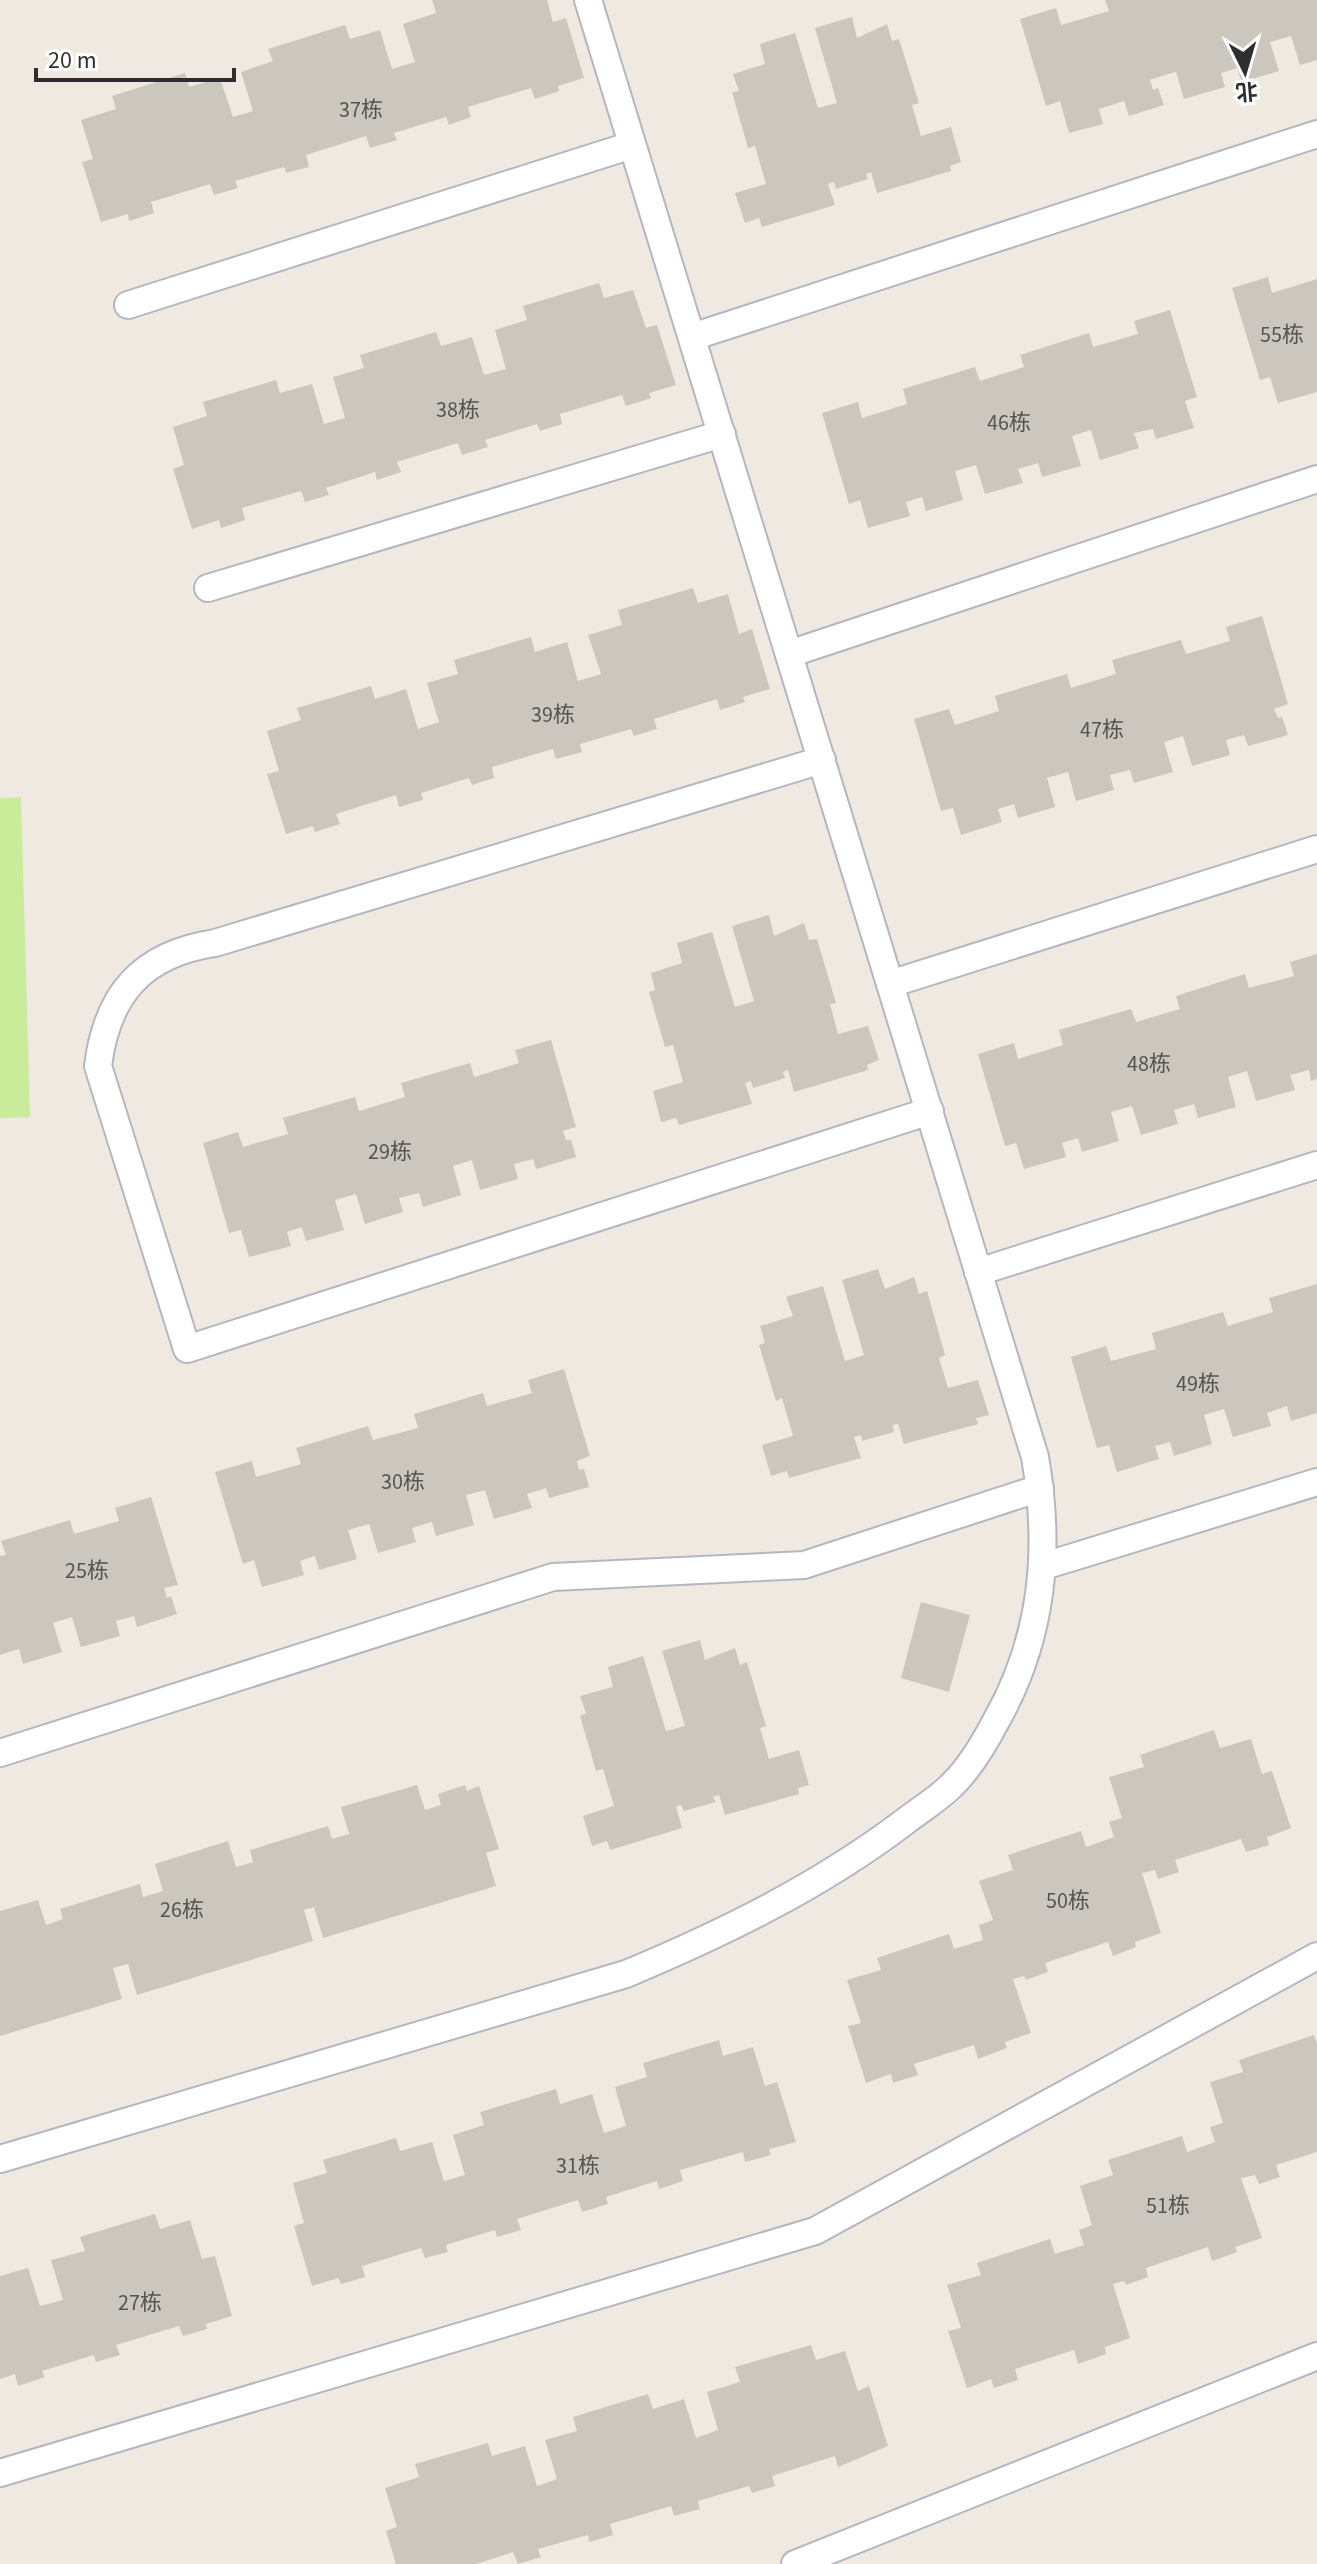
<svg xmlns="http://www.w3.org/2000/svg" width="1317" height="2564" font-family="'Source Sans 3','Noto Sans SC',sans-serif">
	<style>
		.pitch { fill: #c9ec9a }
		.building { fill: #cbc7bf }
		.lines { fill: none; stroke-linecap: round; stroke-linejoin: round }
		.service-casing { stroke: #b4b7c1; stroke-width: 30 }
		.service { stroke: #fff; stroke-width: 26 }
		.labels { text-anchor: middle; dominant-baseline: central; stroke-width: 7; stroke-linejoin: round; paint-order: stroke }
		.number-label { font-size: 22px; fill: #555452 }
	</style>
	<rect width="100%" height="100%" fill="#efe9e1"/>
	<path class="pitch" d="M21,797L30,1117L0,1118V798Z"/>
	<g class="building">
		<path d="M432,0H547L553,22L566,18L584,78L558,86L559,91L535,99L531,88L468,107L471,117L449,125L446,117L394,133L397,140L370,148L366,136L306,155L309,167L286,173L284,167L235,181L238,188L214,195L210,184L151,202L154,213L129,221L128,214L101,222L82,162L93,159L81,120L116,109L112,96L185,73L189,87L220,78L233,117L253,111L241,72L273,61L268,49L345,25L350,39L380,30L392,69L415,62L403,24L436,13Z"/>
		<path d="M1105,0H1317V60L1300,65L1291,36L1270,42L1279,71L1242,82L1237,68L1221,73L1225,87L1184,99L1176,72L1165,75L1150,80L1153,90L1158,88L1164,105L1129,116L1124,101L1099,109L1103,124L1069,133L1060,101L1046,106L1020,19L1056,8L1061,25L1109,11Z"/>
		<path d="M852,17L857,38L887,24L892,41L899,39L919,103L912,105L921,136L951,127L961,162L950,166L951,171L877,193L871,172L866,174L868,179L836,189L834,182L828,184L835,205L762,227L759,218L745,223L735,193L766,184L755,146L748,148L732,92L739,91L733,74L765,64L760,44L795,33L818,108L837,103L815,28Z"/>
		<path d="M1268,277L1272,293L1317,279V392L1278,403L1270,377L1260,380L1232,288Z"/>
		<path d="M599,283L604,298L633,290L646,328L657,325L676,385L649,393L651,398L626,406L622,395L560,414L562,424L540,431L537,424L485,440L488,447L462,455L458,443L397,462L401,472L377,480L375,472L326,488L329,495L305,502L301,491L242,508L245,520L221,528L219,520L192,529L173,469L184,465L173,427L207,416L203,402L276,380L280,393L312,384L324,424L345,418L333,377L364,368L360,355L436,332L441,346L472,337L484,375L506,369L495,330L527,320L523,306Z"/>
		<path d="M1170,310L1197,397L1185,401L1194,428L1156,439L1153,429L1134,433L1139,448L1100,460L1091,430L1072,436L1081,466L1042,477L1038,463L1018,469L1023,483L985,494L976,465L955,471L963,500L926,511L922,497L906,502L910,516L868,528L860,500L849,504L822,413L858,402L862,418L907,404L903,389L975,367L980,381L1024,367L1020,355L1089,333L1093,347L1138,334L1134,321Z"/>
		<path d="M693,588L698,603L728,594L739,634L752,629L770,689L743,697L745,702L720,710L717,699L654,719L657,729L634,736L631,729L580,744L582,752L556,759L553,749L492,767L494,778L472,785L469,778L421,793L423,800L399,807L396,795L336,814L340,824L315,832L313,826L286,834L267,774L279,771L267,731L301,720L297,708L371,686L375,699L406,689L418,729L439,722L427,683L458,674L454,660L531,637L535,652L567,642L578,681L601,674L588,635L622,625L618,610Z"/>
		<path d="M1262,616L1288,704L1274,709L1278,718L1282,717L1288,735L1248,746L1244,735L1226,740L1230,755L1192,766L1183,736L1164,742L1173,772L1134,783L1130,770L1110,775L1114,790L1076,801L1068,772L1047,778L1055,807L1018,818L1014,804L998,809L1002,822L961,835L953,808L941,811L914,719L949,709L955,725L999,711L995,696L1067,674L1071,688L1116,674L1112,660L1181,640L1186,654L1230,641L1226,627Z"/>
		<path d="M769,915L774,936L804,923L809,940L817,939L836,1003L830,1004L838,1034L868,1026L879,1060L867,1065L868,1070L794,1092L788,1070L783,1072L785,1078L753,1088L751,1081L745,1083L752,1104L679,1125L676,1118L661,1122L653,1091L683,1082L673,1045L665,1047L649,992L655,990L651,973L682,963L677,943L712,932L735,1007L754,1001L732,926Z"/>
		<path d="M1317,954V1079L1311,1081L1309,1070L1290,1075L1295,1090L1256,1101L1247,1071L1228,1077L1236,1107L1198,1118L1194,1104L1174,1110L1178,1124L1141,1135L1132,1106L1111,1112L1119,1141L1082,1152L1078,1138L1062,1143L1066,1157L1024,1169L1016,1143L1005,1146L978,1054L1014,1043L1018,1059L1063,1045L1059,1030L1131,1009L1136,1022L1180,1009L1176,996L1245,974L1249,988L1294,976L1290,962Z"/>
		<path d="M551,1040L576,1127L563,1131L566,1140H571L576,1157L536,1169L533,1159L514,1164L518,1179L480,1190L472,1160L453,1166L461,1195L423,1207L419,1193L399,1198L403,1212L365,1224L356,1194L335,1200L344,1230L306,1241L302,1227L287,1232L291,1246L249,1257L241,1230L229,1233L203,1143L238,1132L243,1147L288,1134L283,1118L355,1097L359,1111L405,1097L401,1083L470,1063L474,1077L519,1063L515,1050Z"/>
		<path d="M878,1269L885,1289L914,1277L919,1294L927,1291L945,1355L939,1358L948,1388L978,1380L989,1415L976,1418L978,1424L904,1444L898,1424L893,1425L894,1432L862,1441L861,1435L854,1437L861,1458L789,1478L787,1471L771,1476L762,1445L793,1436L782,1398L776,1401L759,1345L765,1343L760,1326L793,1316L786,1297L823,1286L845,1361L864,1355L842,1280Z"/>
		<path d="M1317,1284V1413L1291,1421L1287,1406L1267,1413L1271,1426L1233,1437L1224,1409L1204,1415L1212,1444L1174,1456L1170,1442L1155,1446L1159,1459L1117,1472L1109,1445L1097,1448L1071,1357L1106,1346L1111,1361L1156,1349L1152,1333L1223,1312L1228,1326L1273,1312L1269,1298Z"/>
		<path d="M564,1369L590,1456L577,1461L579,1470L584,1469L589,1487L549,1498L546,1488L527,1494L532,1508L494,1519L485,1490L466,1495L474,1525L436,1536L432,1522L412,1528L416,1542L378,1553L369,1524L348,1530L357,1559L319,1570L315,1556L300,1561L304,1575L262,1587L254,1560L243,1564L215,1472L252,1461L256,1477L301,1464L296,1448L368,1426L373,1440L418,1428L414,1414L483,1393L487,1406L532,1393L528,1380Z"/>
		<path d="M151,1497L178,1585L164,1588L167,1598L171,1596L177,1614L137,1627L134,1616L116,1621L120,1636L81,1647L72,1617L53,1623L62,1652L23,1664L19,1649L0,1655V1556L6,1555L1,1541L70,1520L74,1534L119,1521L115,1508Z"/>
		<path d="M921,1602L970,1615L949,1692L901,1678Z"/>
		<path d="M700,1640L705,1660L735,1648L740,1665L747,1662L766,1726L760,1728L769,1759L799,1750L809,1785L798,1788L799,1794L725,1815L719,1795L713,1797L716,1802L684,1811L681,1805L676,1806L682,1828L610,1850L607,1841L592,1846L583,1816L614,1806L603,1769L596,1771L580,1716L586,1713L580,1696L613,1687L608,1667L643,1656L666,1731L685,1726L662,1651Z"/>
		<path d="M1214,1730L1220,1748L1251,1739L1262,1774L1272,1771L1291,1828L1267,1837L1269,1845L1246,1852L1241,1839L1175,1860L1179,1872L1158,1879L1155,1870L1142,1873L1161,1933L1135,1942L1136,1947L1113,1956L1108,1942L1045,1963L1048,1972L1026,1980L1024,1976L1013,1979L1031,2033L1005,2042L1007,2048L978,2059L974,2045L914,2064L918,2075L893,2083L891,2074L866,2083L848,2026L861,2023L847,1980L881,1970L877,1958L949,1934L954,1949L983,1940L979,1925L993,1920L979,1881L1013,1870L1008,1855L1081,1831L1086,1847L1114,1837L1109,1822L1122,1818L1109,1777L1144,1767L1140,1755Z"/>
		<path d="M417,1785L425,1810L441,1805L438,1794L465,1785L467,1791L479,1786L499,1849L486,1853L496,1886L323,1938L314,1907L304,1910L313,1941L137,1995L128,1964L113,1968L122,1999L0,2036V1911L38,1900L46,1925L63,1919L60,1909L140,1884L143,1897L163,1891L155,1864L228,1841L236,1867L253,1862L250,1850L328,1826L332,1839L349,1834L341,1807Z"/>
		<path d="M1314,2035L1317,2044V2152L1276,2165L1280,2177L1259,2184L1255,2175L1241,2178L1262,2238L1235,2247L1237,2252L1212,2261L1208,2247L1146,2268L1148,2277L1126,2285L1124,2281L1113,2284L1130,2338L1105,2347L1106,2354L1078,2364L1074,2350L1015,2369L1018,2380L994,2388L991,2379L967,2388L948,2331L961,2328L947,2285L981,2275L977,2263L1050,2239L1055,2254L1084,2245L1079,2230L1092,2225L1080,2186L1113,2175L1108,2160L1182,2136L1187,2152L1215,2142L1210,2127L1223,2123L1210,2082L1243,2072L1239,2060Z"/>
		<path d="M719,2040L723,2056L753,2047L765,2086L777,2082L796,2142L769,2149L771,2155L745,2162L743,2152L680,2170L683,2181L659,2189L657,2181L606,2197L608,2204L582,2212L578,2200L517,2219L521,2230L497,2237L495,2230L446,2245L448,2252L425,2258L421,2248L362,2266L365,2277L341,2284L338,2278L312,2286L294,2226L304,2223L293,2183L327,2173L323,2160L396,2138L400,2151L432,2142L444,2181L465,2175L453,2135L484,2125L480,2112L556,2089L560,2104L592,2094L604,2133L626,2126L615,2087L647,2077L643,2063Z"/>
		<path d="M155,2214L160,2229L190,2220L202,2259L215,2256L232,2316L206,2324L207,2329L183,2336L179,2326L116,2345L120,2355L96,2362L94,2355L42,2371L45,2377L18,2386L15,2374L0,2379V2276L28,2268L40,2306L63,2300L51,2260L85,2251L80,2237Z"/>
		<path d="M811,2345L816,2360L845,2351L858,2391L869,2386L888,2446L838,2467L835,2456L772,2476L775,2486L752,2493L749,2486L698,2501L700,2509L674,2516L671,2506L610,2524L613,2535L589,2542L588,2535L538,2549L541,2557L518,2564L513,2552L476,2564H396L386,2531L397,2527L385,2488L419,2477L415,2464L488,2443L492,2456L525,2446L537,2486L557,2479L545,2440L577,2431L573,2417L648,2394L653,2409L684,2399L696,2438L718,2430L707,2392L740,2382L735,2367Z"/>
	</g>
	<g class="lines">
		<defs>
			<g id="service">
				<path d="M588,0L890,984"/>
				<path d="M128,305L632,145"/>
				<path d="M692,337L1317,134"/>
				<path d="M208,588L722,434"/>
				<path d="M789,654L1317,479"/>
				<path d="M822,760L215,943C142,954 107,994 98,1066L187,1349L930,1111"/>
				<path d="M978,1272L1317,1165"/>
				<path d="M1044,1566L1317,1482"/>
				<path d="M0,1753L553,1577L804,1565L1040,1488"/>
				<path d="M0,2159L626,1974C724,1933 818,1887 903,1823C918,1811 937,1800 951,1786C970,1768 984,1744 996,1721C1043,1638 1051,1550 1035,1457L890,984L1317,849"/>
				<path d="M0,2473L815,2231L1317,1956"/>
				<path d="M795,2564L1317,2356"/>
			</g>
		</defs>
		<use href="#service" class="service-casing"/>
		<use href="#service" class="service"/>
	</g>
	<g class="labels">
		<g class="number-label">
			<text x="361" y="110">37栋</text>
			<text x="1282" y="335">55栋</text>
			<text x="458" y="410">38栋</text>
			<text x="1009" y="423">46栋</text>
			<text x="553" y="715">39栋</text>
			<text x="1102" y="730">47栋</text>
			<text x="1149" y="1064">48栋</text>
			<text x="390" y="1152">29栋</text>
			<text x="1198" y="1384">49栋</text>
			<text x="403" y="1482">30栋</text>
			<text x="87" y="1571">25栋</text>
			<text x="1068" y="1901">50栋</text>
			<text x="182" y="1910">26栋</text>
			<text x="578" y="2166">31栋</text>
			<text x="1168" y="2206">51栋</text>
			<text x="140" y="2303">27栋</text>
		</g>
	</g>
	<g transform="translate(1245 72) rotate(175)" stroke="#ffffff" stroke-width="6" paint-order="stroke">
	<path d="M0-6L14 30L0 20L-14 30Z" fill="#2e2e2e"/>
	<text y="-12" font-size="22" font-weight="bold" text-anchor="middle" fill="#2e2e2e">北</text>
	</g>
	<path d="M36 68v12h198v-12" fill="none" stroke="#2e2e2e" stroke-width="4"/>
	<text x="48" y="68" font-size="24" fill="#2e2e2e" stroke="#ffffff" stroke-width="6" paint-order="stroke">20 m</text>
</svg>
